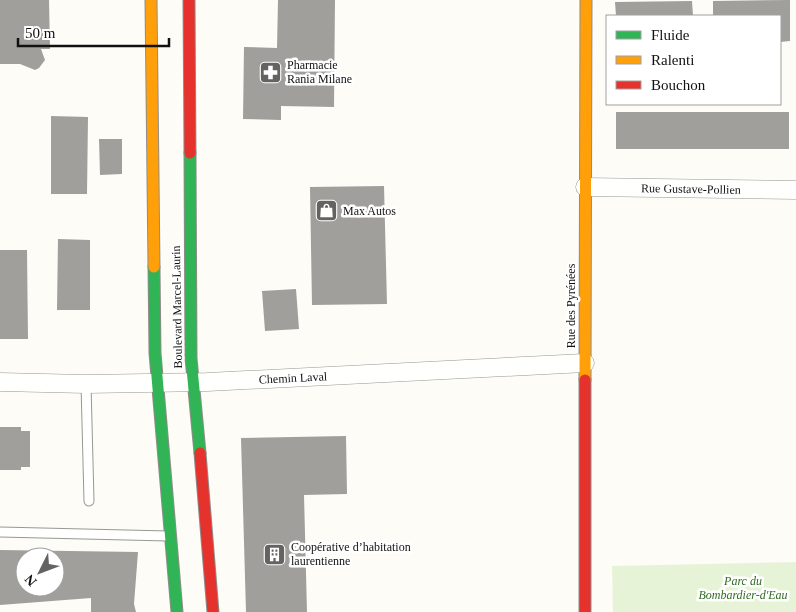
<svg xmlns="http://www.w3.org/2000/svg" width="796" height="612" font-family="Georgia,serif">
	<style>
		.green { fill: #e7f3d7 }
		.building { fill: #a19f9c; fill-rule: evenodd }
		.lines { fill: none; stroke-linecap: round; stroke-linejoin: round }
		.lane-casing { stroke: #979795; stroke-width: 11 }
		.street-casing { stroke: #979795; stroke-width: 19 }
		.fast-casing { stroke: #8e8d8b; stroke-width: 13 }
		.slow-casing { stroke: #8e8d8b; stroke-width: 13 }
		.jam-casing { stroke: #8e8d8b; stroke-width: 13 }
		.lane { stroke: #fffffe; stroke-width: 9 }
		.street { stroke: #fffffe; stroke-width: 18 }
		.fast { stroke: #30b455; stroke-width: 11 }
		.slow { stroke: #ff9f0a; stroke-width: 11 }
		.jam { stroke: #e5322d; stroke-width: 11 }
		.labels { text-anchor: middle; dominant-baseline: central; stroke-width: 5; stroke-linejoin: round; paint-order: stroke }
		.poi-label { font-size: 12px; fill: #111; stroke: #fff; text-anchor: start }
		.street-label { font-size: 12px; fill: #111; stroke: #fff }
		.park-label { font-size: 12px; font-style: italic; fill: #2f6b1f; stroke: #fff }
	</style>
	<rect width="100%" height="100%" fill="#fdfcf7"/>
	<path class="green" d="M796,562V612H613L612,566Z"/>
	<g class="building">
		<path d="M0,0H49L50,49H41L45,60L39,68L35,70L20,64H0Z"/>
		<path d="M278,0H335L334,107L281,106V120L243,119L244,47L277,48Z"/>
		<path d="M790,0V41L780,42V16H713V1Z"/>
		<path d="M692,1L693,16H616L615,2Z"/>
		<rect x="616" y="112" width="173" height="37"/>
		<path d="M51,116L88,117L87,194H51Z"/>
		<path d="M99,139H122V174L100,175Z"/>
		<path d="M384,186L387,304L312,305L310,187Z"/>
		<path d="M58,239L90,240V310H57Z"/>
		<path d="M0,250H27L28,339H0Z"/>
		<path d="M296,289L299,329L265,331L262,291Z"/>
		<path d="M0,427H21V431H30V467H21V470H0Z"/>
		<path d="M346,436L347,494L304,495L307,612H246L241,438Z"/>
		<path d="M0,550L138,552L134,604L136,612H91V598L0,605ZM25,557H55V587H25Z"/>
	</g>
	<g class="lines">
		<defs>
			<g id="lane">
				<path d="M86,384L89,501"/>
				<path d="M0,532L168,536"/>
			</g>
			<g id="street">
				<path d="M585,187L796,190"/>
				<path d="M0,382L86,384L207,382L585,363"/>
			</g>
			<g id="fast">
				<path d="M190,153L191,358L200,453"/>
				<path d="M154,267L155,353L177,612"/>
			</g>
			<g id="slow">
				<path d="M151,0L154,267"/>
				<path d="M585,380L586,0"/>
			</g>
			<g id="jam">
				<path d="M189,0L190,153"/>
				<path d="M200,453L213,612"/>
				<path d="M585,612V380"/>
			</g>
		</defs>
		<use href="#lane" class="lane-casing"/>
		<use href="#street" class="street-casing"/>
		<use href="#fast" class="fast-casing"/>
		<use href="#slow" class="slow-casing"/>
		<use href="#jam" class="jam-casing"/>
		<use href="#lane" class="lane"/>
		<use href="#street" class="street"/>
		<use href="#fast" class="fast"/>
		<use href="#slow" class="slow"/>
		<use href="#jam" class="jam"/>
	</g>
	<defs>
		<symbol id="pharmacy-square" viewBox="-11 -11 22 22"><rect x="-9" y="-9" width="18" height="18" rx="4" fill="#646362" stroke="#fff"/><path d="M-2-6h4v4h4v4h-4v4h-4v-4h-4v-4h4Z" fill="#fff"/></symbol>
		<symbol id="shop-square" viewBox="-11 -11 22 22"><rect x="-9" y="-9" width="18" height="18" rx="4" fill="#646362" stroke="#fff"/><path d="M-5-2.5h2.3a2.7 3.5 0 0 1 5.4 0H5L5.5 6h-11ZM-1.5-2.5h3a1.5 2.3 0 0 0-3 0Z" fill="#fff"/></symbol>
		<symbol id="building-square" viewBox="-11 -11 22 22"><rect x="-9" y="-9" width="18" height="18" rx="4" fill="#646362" stroke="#fff"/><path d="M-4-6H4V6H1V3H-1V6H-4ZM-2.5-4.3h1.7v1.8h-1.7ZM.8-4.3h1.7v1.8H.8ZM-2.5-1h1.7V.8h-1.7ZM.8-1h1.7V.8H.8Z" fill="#fff"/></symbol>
	</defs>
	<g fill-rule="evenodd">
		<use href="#pharmacy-square" x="258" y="60" width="25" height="25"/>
		<use href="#shop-square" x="314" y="198" width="25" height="25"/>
		<use href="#building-square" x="262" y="542" width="25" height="25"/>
	</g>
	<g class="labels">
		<g class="poi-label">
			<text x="287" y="65">Pharmacie<tspan x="287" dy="14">Rania Milane</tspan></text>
			<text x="343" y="211">Max Autos</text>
			<text x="291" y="547">Coopérative d’habitation<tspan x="291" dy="14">laurentienne</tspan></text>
		</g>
		<g class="street-label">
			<text transform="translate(691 189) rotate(1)">Rue Gustave-Pollien</text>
			<text transform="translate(571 306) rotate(-90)">Rue des Pyrénées</text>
			<text transform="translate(177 307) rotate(-91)">Boulevard Marcel-Laurin</text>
			<text transform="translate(293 378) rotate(-3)">Chemin Laval</text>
		</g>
		<g class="park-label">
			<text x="743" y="581">Parc du<tspan x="743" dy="14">Bombardier-d'Eau</tspan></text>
		</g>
	</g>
	<rect x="606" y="15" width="175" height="90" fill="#ffffff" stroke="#a0a0a0"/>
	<rect x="616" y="31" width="25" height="8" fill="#30b455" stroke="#a0a0a0"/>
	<text x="651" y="40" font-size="15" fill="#111111">Fluide</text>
	<rect x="616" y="56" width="25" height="8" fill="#ff9f0a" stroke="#a0a0a0"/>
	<text x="651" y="65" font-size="15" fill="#111111">Ralenti</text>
	<rect x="616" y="81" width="25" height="8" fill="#e5322d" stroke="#a0a0a0"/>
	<text x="651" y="90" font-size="15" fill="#111111">Bouchon</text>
	<g transform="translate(40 572) rotate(228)"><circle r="24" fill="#ffffff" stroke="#a0a0a0"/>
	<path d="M0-4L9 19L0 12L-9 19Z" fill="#646362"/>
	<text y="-8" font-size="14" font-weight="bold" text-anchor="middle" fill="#111111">N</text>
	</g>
	<path d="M18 38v8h151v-8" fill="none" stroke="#111111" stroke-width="2.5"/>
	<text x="25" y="38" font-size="15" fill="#111111" stroke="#ffffff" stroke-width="4" paint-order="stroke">50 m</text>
</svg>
